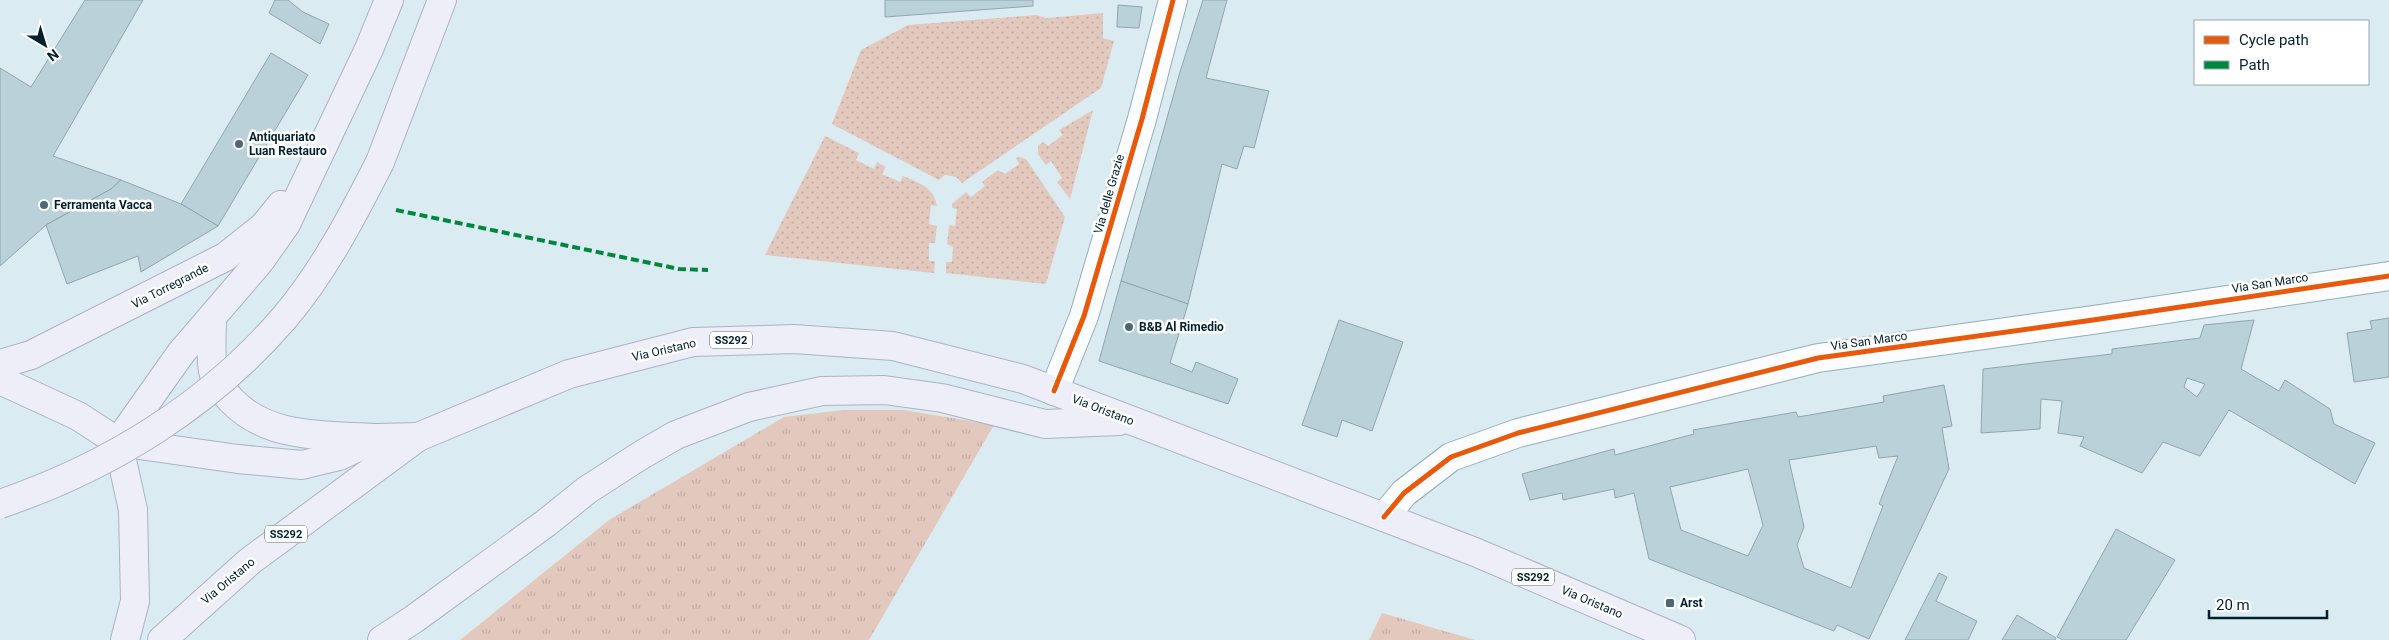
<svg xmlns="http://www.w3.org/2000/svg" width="2389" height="640" font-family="Roboto,sans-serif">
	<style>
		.grass { fill: url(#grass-tufts) }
		.garden { fill: url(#garden-dots) }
		.building { fill: #bbd1d9; stroke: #8fa6af; fill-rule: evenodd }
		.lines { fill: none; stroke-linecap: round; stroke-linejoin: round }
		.minor-casing { stroke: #96adb6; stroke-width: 30 }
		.major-casing { stroke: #abb3c3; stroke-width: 30 }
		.minor { stroke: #fafcfd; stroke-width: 28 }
		.major { stroke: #edeef7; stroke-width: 28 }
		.major-bridge-casing { stroke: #abb3c3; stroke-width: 30; stroke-linecap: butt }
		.major-bridge { stroke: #edeef7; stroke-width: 28 }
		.quiet { stroke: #00873e; stroke-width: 4; stroke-dasharray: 8 4; stroke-linecap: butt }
		.cycleway-casing { stroke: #fff; stroke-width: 8 }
		.cycleway { stroke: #e8590c; stroke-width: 5 }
		.poi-dot { fill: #4d6872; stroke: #fff; stroke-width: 2 }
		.labels { text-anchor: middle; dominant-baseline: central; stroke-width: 5; stroke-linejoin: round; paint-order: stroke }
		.shield { fill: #fff; stroke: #4c646c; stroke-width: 1 }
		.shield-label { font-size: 11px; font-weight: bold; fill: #00212d }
		.poi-label { font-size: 12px; font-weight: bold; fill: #00212d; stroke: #fff; text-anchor: start }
		.street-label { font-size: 12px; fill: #00212d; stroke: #fff }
	</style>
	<defs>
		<pattern id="grass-tufts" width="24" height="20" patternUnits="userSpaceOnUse" patternTransform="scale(1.25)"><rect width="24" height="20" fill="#e3c9bd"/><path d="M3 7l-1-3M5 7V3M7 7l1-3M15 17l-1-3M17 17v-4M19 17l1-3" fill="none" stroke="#c1aca3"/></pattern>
		<pattern id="garden-dots" width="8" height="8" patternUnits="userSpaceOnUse" patternTransform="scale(1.25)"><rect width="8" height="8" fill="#e3c9bd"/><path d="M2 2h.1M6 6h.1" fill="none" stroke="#c1aca3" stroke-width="1.8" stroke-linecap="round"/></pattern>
	</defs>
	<rect width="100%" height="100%" fill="#dbebf2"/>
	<g class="grass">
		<path d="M843,410H904L994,425L869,640H460L609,520L784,417Z"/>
		<path d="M1382,613L1475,640H1369Z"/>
	</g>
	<g class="garden">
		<path d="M1103,13V38L1114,41L1101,88L962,183L956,177L945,175L939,180L832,124L861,50L908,25L1036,15L1047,18Z"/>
		<path d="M1093,110L1070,199L1057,182L1062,178L1051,161L1046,165L1038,154V146L1043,142L1048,146L1063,135L1059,130Z"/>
		<path d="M825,136L859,153L856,160L874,169L877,162L886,167L882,174L900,182L903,176C919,183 934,187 937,206L931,205L929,224L937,226L935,243H929V261H935L934,273L765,255Z"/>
		<path d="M1020,157L1026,159L1065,217L1046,284L946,273V262H952L953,247L947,244L949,225L955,226L957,209L952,208V204L966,192L971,197L985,186L982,182L998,170L1005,174L1019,164L1016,158Z"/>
	</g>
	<g class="building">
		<path d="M85,0H143L53,156L121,180L111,189L46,225L0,266V68L31,87Z"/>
		<path d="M275,0H288L303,12L329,24L320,44L269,13Z"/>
		<path d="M885,0H1033V6L885,17Z"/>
		<path d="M1203,0H1227L1206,78L1269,91L1254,148L1244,146L1237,169L1222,164L1188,304L1121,281L1180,72Z"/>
		<path d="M1118,5L1142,7L1139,28L1117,27Z"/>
		<path d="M271,53L308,75L218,226L181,204Z"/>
		<path d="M121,180L181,204L218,226L141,272L138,256L67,284L46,225L111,189Z"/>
		<path d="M1121,281L1188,304L1170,363L1192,372L1196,362L1238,379L1228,404L1099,361Z"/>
		<path d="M2389,318V377L2354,382L2347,333L2372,329L2370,321Z"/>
		<path d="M1339,320L1403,342L1372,431L1342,420L1337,437L1302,425Z"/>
		<path d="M2254,320L2241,369L2279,391L2285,380L2330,409L2334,424L2375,443L2355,484L2229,410L2200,456L2163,442L2142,473L2080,446L2084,437L2058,433L2062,401L2041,399L2040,429L1981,433L1983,369L2112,354V349L2200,338L2204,325ZM2187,378L2205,384L2197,397L2184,387Z"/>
		<path d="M1944,385L1952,426L1942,428L1949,469L1869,639L1837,625L1834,631L1649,559L1634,493L1615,498L1614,489L1563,500L1562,493L1530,500L1522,474L1614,449L1615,455L1694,434L1693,430L1796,412L1798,417L1884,402L1883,396ZM1876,446L1879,458L1898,456L1879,504L1883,506L1851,588L1804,568L1797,545L1804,527L1789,460ZM1748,469L1763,525L1748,556L1681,530L1670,487Z"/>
		<path d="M2116,529L2175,560L2126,640H2063L2057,637Z"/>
		<path d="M1939,573L1947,577L1936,601L1977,621L1968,640H1905Z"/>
		<path d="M2017,615L2056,638L2055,640H2002Z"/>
	</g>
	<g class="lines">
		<defs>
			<g id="minor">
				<path d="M1054,391L1084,316L1142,119L1173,0"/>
				<path d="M1384,517L1404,493L1451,457L1518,433L1818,358L2093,320L2389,276"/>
			</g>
			<g id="major">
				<path d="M380,162L442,0"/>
				<path d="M212,317C212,334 210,354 213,371C215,381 224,392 231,400C268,439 324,435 374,438"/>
				<path d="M0,364L31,355L225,257L263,227L281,205"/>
				<path d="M0,380L78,416L118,442L133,510L135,601L125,640"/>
				<path d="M118,442L181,353L260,261L286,224L369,49L389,0"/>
				<path d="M118,442L238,459L302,465L339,456L377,438L418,437"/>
				<path d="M162,640L250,561L418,437L569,374L693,342L794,339L893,346L1023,379L1475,552L1681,640"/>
				<path d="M382,640L414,619L546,523L587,490L643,454L676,435L749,407L822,391L884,390L942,398L1045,424L1119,421"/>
			</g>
		</defs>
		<use href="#minor" class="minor-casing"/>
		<use href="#major" class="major-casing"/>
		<use href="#minor" class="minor"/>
		<use href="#major" class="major"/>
		<defs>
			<path id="major-bridge" d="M0,504C109,467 210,405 285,317C324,271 353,215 380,162"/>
		</defs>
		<use href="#major-bridge" class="major-bridge-casing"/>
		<use href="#major-bridge" class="major-bridge"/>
		<path class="quiet" d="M396,210L679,269L708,270"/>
		<defs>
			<g id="cycleway">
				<path d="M1054,391L1084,316L1142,119L1173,0"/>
				<path d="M1384,517L1404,493L1451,457L1518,433L1818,358L2093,320L2389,276"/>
			</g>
		</defs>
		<use href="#cycleway" class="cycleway-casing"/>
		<use href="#cycleway" class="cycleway"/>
	</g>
	<g class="poi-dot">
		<circle cx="239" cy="144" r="5"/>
		<circle cx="44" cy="205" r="5"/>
		<circle cx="1129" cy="327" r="5"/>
		<rect x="1665" y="598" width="10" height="10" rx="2.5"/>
	</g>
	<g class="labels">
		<g class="shield">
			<rect x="710" y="331.5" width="42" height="17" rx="4"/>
			<rect x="265" y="525.5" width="42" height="17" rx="4"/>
			<rect x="1512" y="568.5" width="42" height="17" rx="4"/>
		</g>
		<g class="shield-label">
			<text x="731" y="340">SS292</text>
			<text x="286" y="534">SS292</text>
			<text x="1533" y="577">SS292</text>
		</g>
		<g class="poi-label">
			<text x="249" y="137">Antiquariato<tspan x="249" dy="14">Luan Restauro</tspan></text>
			<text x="54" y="205">Ferramenta Vacca</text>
			<text x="1139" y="327">B&amp;B Al Rimedio</text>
			<text x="1680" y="603">Arst</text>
		</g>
		<g class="street-label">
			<text transform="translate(1109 194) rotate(-74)">Via delle Grazie</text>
			<text transform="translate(2270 283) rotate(-9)">Via San Marco</text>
			<text transform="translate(170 286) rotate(-27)">Via Torregrande</text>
			<text transform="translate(1869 341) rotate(-8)">Via San Marco</text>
			<text transform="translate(664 350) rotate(-13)">Via Oristano</text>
			<text transform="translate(1103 410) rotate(21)">Via Oristano</text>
			<text transform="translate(228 581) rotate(-40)">Via Oristano</text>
			<text transform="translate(1592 602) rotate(23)">Via Oristano</text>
		</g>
	</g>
	<rect x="2194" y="20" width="175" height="65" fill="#ffffff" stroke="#99a6ab"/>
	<rect x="2204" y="36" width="25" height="8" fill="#e8590c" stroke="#99a6ab"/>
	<text x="2239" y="45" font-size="15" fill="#00212d">Cycle path</text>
	<rect x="2204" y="61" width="25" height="8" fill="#00873e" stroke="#99a6ab"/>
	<text x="2239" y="70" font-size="15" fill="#00212d">Path</text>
	<g transform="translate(45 45) rotate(142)" stroke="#ffffff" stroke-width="4" paint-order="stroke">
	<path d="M0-4L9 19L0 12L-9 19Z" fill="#00212d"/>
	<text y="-8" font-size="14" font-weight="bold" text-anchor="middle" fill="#00212d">N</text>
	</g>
	<path d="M2209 610v8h118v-8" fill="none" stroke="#00212d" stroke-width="2.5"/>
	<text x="2216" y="610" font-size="15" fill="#00212d" stroke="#ffffff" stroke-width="4" paint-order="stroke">20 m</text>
</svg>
